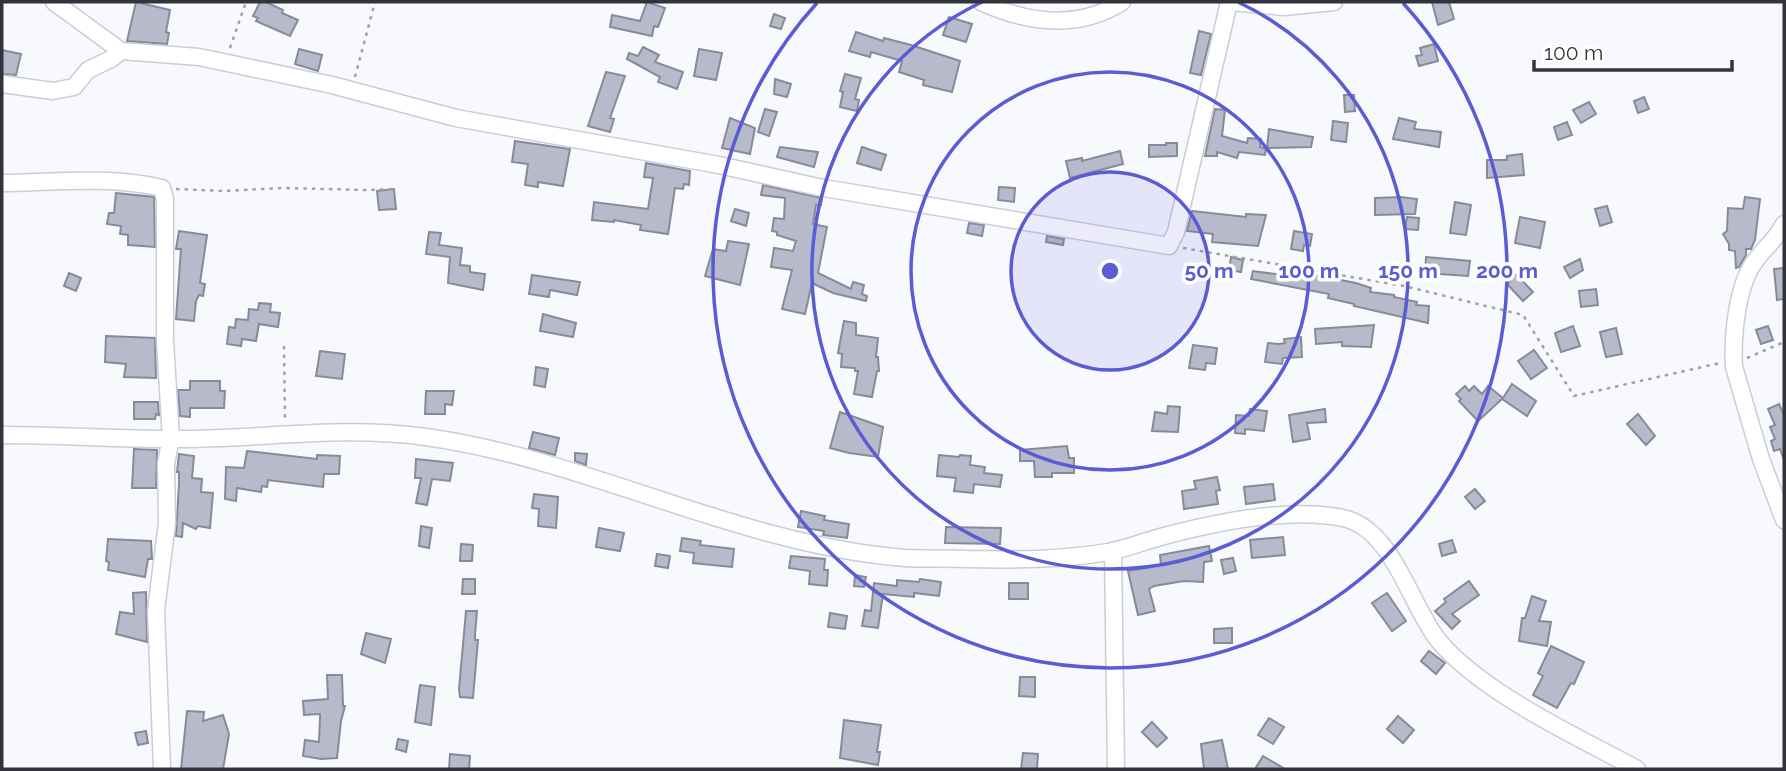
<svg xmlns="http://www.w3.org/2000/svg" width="1786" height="771" font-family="Raleway,sans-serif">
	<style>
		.building { fill: #b7baca; stroke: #878a99; stroke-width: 2 }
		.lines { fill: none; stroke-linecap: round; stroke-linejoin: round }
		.street-casing { stroke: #c9ccdc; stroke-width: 19 }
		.path { stroke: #a1a2a8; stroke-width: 2.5; stroke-dasharray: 3.5 5; stroke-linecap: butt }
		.street { stroke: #fff; stroke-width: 16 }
		.ring { fill: none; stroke: #5a5cd4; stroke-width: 3.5 }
		.centre { fill: #5a5cd4; stroke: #fff; stroke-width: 3.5 }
		.ring-label { font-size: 21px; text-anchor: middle; font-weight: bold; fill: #5a5cd4; stroke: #fff; stroke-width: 7; stroke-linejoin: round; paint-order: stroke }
	</style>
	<rect width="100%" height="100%" fill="#f8f9fd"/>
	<g class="building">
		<path d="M136,2L170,10L166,32L169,33L167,44L127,41Z"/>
		<path d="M260,2H266L283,10L282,13L298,20L290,36L256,21L258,18L253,16Z"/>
		<path d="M647,2L665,8L658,27L654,26L652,36L610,27L612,15L640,21Z"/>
		<path d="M1432,2H1449L1454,19L1438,25Z"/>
		<path d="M774,14L785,18L781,29L770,26Z"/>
		<path d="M949,17L972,24L966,42L943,35Z"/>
		<path d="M1199,31L1211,34L1201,75L1190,73Z"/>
		<path d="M856,32L883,41L884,38L911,45L960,61L952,92L923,85L924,80L899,72L902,61L871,52L870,57L849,51Z"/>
		<path d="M1434,44L1438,61L1419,66L1416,56L1422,55L1420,48Z"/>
		<path d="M643,47L659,55L655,62L683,72L677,89L658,82L660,77L627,59L629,53L638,56Z"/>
		<path d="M299,49L322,55L318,71L295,64Z"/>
		<path d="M699,49L722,53L716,80L694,76Z"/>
		<path d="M2,50L21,54L16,75L2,74Z"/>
		<path d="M606,72L625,76L610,118L614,119L610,132L588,126Z"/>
		<path d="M845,74L861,78L855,99L859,100L857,111L840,107L843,92L840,91Z"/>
		<path d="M775,79L791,84L787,97L774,94Z"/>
		<path d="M1344,95H1354L1355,111L1345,112Z"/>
		<path d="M1644,97L1649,109L1638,113L1634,101Z"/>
		<path d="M1589,102L1596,114L1581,123L1573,110Z"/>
		<path d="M765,109L777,112L769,136L758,132Z"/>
		<path d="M1215,109L1225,110L1222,136L1247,143L1248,138L1261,139L1260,147L1266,149L1265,155L1239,152L1237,158L1217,152V156H1205Z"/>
		<path d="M730,118L755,128L750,154L722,148Z"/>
		<path d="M1399,118L1416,122L1414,129L1441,132L1439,147L1393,139Z"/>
		<path d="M1333,121L1348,123L1346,142L1331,140Z"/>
		<path d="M1567,122L1572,135L1558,140L1554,127Z"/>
		<path d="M1269,129L1313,137L1311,147L1267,148Z"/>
		<path d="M515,141L570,149L563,186L538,182V187L525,185L528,164L512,162Z"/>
		<path d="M1166,143H1177V156L1149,157V145H1166Z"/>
		<path d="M780,147L818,152L814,167L777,157Z"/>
		<path d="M862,147L886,155L881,170L857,163Z"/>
		<path d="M1120,151L1123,164L1070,178L1066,161L1082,158V161Z"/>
		<path d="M1522,154L1524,175L1487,178V160H1507V156Z"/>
		<path d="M646,163L690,171L689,185L684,184L683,189L675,188L668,234L640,230L641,225L614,220V222L592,220L594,202L648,209L653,178L644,177Z"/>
		<path d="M763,185L822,198L821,205H816L813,224L827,227L818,273L851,289L853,282L864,285L862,294L867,296L866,301L833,293L812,283L805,314L782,309L792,270L771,267L774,248L793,251L796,241L777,235V232L772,231L774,218L784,219L785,198L761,195Z"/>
		<path d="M999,187L1015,188L1014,202L998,200Z"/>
		<path d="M394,189L396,209L379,210L377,191Z"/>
		<path d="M116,193L154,197L155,247L128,245V235L120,234L121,226L107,224L109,213H114Z"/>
		<path d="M1401,197L1417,199L1415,214L1375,215V198Z"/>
		<path d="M1745,197L1760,199L1755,240L1751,249H1746V255L1739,267L1736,268L1735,251L1729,250V244L1723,234L1727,231L1728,208L1743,209Z"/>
		<path d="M1455,202L1471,205L1466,235L1450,233Z"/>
		<path d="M1607,206L1612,222L1600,226L1595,209Z"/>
		<path d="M735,209L749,213L746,226L731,221Z"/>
		<path d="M1192,211L1246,217V214L1266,215L1258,246L1212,242L1213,234L1187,231Z"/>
		<path d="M1407,217L1419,218L1418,230L1405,229Z"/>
		<path d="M1520,217L1545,222L1540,248L1515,243Z"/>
		<path d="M969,223L984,225L982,236L967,233Z"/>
		<path d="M179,231L207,235L200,283L205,284L203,296L199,295L196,301L194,321L176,319L181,249H176Z"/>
		<path d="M1294,231L1312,234L1310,246L1304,245L1303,251L1291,249Z"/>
		<path d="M429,232L441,233L439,245L462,248L460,265L470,266V272L485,274L483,290L448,283L450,257L426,254Z"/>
		<path d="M1047,236L1064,239L1063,245L1046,242Z"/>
		<path d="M728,241L749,244L740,285L705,276L713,249L726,251Z"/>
		<path d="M1231,257L1243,260L1241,272L1229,270Z"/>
		<path d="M1426,257L1470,261L1468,276L1425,273Z"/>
		<path d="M1580,259L1583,270L1570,278L1564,267Z"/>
		<path d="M1784,268V299L1777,300L1774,269Z"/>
		<path d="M1284,269L1356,283L1371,288L1370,292L1394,295V297L1417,302L1416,305L1429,306L1428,323L1354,306V304L1328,298L1329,294L1251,279L1253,271L1282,275Z"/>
		<path d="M69,273L81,278L76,291L64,286Z"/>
		<path d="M1516,274L1533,292L1523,301L1507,284Z"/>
		<path d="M532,275L580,282L577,295L550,290L549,297L529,294Z"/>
		<path d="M1596,289L1598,305L1581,307L1579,291Z"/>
		<path d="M259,303L271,304L270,312L280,313L278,327L259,324L256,341L242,339L241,346L227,344L229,327L235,328L236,319L248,320L249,309L258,310Z"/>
		<path d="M543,314L576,323L573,337L540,331Z"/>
		<path d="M844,321L856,323V335L878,338L876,357H878L879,371H877L872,397L854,394L858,371H855V368L841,367L842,354L838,353Z"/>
		<path d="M1374,325L1371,347L1342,346V342L1316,344L1315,329Z"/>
		<path d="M1573,326L1580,346L1561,352L1555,333Z"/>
		<path d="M1768,326L1773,340L1761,344L1756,330Z"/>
		<path d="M1616,328L1622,354L1606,357L1600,332Z"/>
		<path d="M106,336L155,338L156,378L124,377L126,364L105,362Z"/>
		<path d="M1301,337L1302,357L1283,358L1282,364L1265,362L1268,343L1279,344L1285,343L1284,339Z"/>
		<path d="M1193,345L1217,348L1215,364L1206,363L1205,370L1189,368Z"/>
		<path d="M1534,350L1547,368L1531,379L1518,361Z"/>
		<path d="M320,351L345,354L342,379L316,376Z"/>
		<path d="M536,367L548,369L545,387L534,385Z"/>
		<path d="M190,381H220V391H225L224,408H190V417L180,416L178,390H190Z"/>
		<path d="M1512,384L1536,401L1527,416L1502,399L1478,421L1459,401L1461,399L1456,394L1465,386L1469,391L1474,386L1482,394L1488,386L1503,398Z"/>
		<path d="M426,391H454L452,405L445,404V414H425Z"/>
		<path d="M134,402H158L159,415L156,414L155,419H134Z"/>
		<path d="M1779,404L1784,415V460L1780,449L1774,451L1771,441L1775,439L1770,427L1775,425L1768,409Z"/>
		<path d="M1168,406L1180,407L1178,432L1152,431L1155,412L1167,414Z"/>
		<path d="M1250,409L1267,411L1264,431L1245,429V434L1235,433L1236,415L1249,416Z"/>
		<path d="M1325,409L1326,422L1307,423L1310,439L1293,442L1289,415Z"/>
		<path d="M840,412L883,427L878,457L849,453L830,448Z"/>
		<path d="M1638,414L1655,436L1646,445L1627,424Z"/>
		<path d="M533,432L559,438L555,455L529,448Z"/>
		<path d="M1067,446L1069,458H1074V473H1052V477H1035L1034,461H1020V450Z"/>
		<path d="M134,449L157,450L156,488H132Z"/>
		<path d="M247,451L317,459V455L340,456L339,474H324L323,487L268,480L267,487L262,486L261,492L237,488L236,501L225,499L226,467L244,468Z"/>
		<path d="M575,453L587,454L586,465L575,461Z"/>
		<path d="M179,454L194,456L192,478L202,479L201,492L213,493L210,528L198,526L196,529L183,523L182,537L176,536L179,484V472H177Z"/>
		<path d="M939,455L959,457L960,455L971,456L970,465L985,467L984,473L1002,475L1000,487L974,484L973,493L954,491L956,478L937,476Z"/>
		<path d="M416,459L453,463L450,481L432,479L427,505L416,503L421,478H415Z"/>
		<path d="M1217,477L1220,490L1216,491L1218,504L1184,509L1182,491L1196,489L1194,481Z"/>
		<path d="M1273,484L1275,500L1246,504L1244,487Z"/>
		<path d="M1475,489L1485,501L1475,509L1465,497Z"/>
		<path d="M534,494L558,497L556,528L538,526L539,509L532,508Z"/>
		<path d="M801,511L825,516L824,520L849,524L847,538L823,535L824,531L798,527Z"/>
		<path d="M421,526L432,528L429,548L419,546Z"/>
		<path d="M946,527L1001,528L1000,544L945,543Z"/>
		<path d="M599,528L624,533L620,551L596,547Z"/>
		<path d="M1283,537L1285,555L1252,558L1250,540Z"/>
		<path d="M682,538L701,541L700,545L734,549L732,567L693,563L694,553L680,551Z"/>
		<path d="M108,539L151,541L152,559H148L145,577L108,570L109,562L106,561Z"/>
		<path d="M1452,540L1456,552L1442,556L1439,544Z"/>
		<path d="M461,544L473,545L472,561H460Z"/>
		<path d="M1209,546L1212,561L1204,562L1203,582L1184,581L1154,586L1149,589L1155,611L1138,615L1128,571L1161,565L1160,555Z"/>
		<path d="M657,554L670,556L668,568L655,566Z"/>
		<path d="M791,556L825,559L824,570H828L827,586L809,584L810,571L789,568Z"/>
		<path d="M1233,558L1236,571L1224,574L1221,560Z"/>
		<path d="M855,575L866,577L864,587L854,586Z"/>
		<path d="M463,579H475V594H462Z"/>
		<path d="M920,579L941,582L939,596L914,593V597L883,594L878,628L862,626L865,610L871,611L874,583L897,586V580L919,582Z"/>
		<path d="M1469,581L1479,595L1452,614L1460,621L1452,629L1435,611L1446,602L1444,599Z"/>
		<rect x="1009" y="583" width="19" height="16"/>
		<path d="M146,592L147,642L116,634L120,612L134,614L133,593Z"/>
		<path d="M1387,593L1406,621L1392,631L1372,603Z"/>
		<path d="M1532,596L1546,601L1539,621L1551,622L1547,646L1519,641L1522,618H1525Z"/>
		<path d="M466,611H477L475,634V640H478L473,698L460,697L459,689Z"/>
		<path d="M830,613L847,616L845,629L828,627Z"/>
		<path d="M1232,628V643H1214V629Z"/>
		<path d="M366,633L391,639L385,663L361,654Z"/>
		<path d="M1551,646L1584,662L1574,684L1571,683L1557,708L1533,695L1543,676L1538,673Z"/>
		<path d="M1429,651L1445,663L1436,674L1421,661Z"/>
		<path d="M327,675H342L343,706H345L341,721L337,758L321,759L303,756L305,740L319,742L320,718V714L304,715L303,701L328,699Z"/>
		<path d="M1020,677H1035V697L1019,696Z"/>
		<path d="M420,685L435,687L431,725L415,722Z"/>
		<path d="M187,711L204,712L203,721L223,715L229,734L223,769H181Z"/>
		<path d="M1398,716L1414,730L1403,743L1387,729Z"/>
		<path d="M1269,718L1284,727L1273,744L1258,735Z"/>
		<path d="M844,720L881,725L877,752H880L878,765L840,758Z"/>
		<path d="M1152,722L1167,738L1157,747L1142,732Z"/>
		<path d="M146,731L148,743L138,745L135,733Z"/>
		<path d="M398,739L408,741L406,752L396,749Z"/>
		<path d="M1222,740L1228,769H1204L1201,744Z"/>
		<path d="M1023,753L1038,754L1037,769H1021Z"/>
		<path d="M450,754L470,756L469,769H449Z"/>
		<path d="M1263,756L1285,769H1255Z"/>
	</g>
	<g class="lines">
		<defs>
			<g id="street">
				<path d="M54,2L121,51L199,57L332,85L456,118L719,165L818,187L1169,246L1176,232L1229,2"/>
				<path d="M981,2C1027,23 1078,30 1122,2"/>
				<path d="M1232,2L1283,7L1334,2"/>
				<path d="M2,84L53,91L74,87L88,70L111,59L121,51"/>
				<path d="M2,183C54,182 111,176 162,188L165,199V341L171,439L166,463L167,523L156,610L162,769"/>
				<path d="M1784,224C1776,240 1763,249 1753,264C1737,288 1732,338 1734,367L1761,459L1784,520"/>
				<path d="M2,435C58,435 114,439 170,439C255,440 340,425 426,437C590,460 739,545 905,558C926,559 947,558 967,559C1015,560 1061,560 1108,552C1128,548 1148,540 1168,535C1218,522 1291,507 1343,518C1393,529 1409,603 1438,640C1482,693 1576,736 1637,769"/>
				<path d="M1113,551L1116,769"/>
			</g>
		</defs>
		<use href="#street" class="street-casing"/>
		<g class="path">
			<path d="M230,48L246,2"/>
			<path d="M355,77L375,2"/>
			<path d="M176,189L224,191L282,188L368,190L395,189"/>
			<path d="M1183,248L1404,286L1523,315L1574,396L1720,363"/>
			<path d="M284,346L285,420"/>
			<path d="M1747,358L1784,342"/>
		</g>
		<use href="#street" class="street"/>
	</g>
	<circle cx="1110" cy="271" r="99" fill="#5a5cd4" fill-opacity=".12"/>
	<g class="ring">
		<circle cx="1110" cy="271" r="99"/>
		<circle cx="1110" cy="271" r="199"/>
		<path d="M1238 2A298 298 0 1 1 982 2"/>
		<path d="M1403 3A397 397 0 1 1 817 3"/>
	</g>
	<circle cx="1110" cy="271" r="10" class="centre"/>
	<g class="ring-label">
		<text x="1209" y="278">50 m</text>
		<text x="1309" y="278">100 m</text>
		<text x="1408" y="278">150 m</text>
		<text x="1507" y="278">200 m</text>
	</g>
	<rect width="1786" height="771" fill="none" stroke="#33343b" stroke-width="7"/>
	<path d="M1534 60v10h198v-10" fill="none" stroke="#33343b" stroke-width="3.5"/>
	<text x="1544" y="60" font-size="21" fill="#33343b" stroke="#ffffff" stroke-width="5" paint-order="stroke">100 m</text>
</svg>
